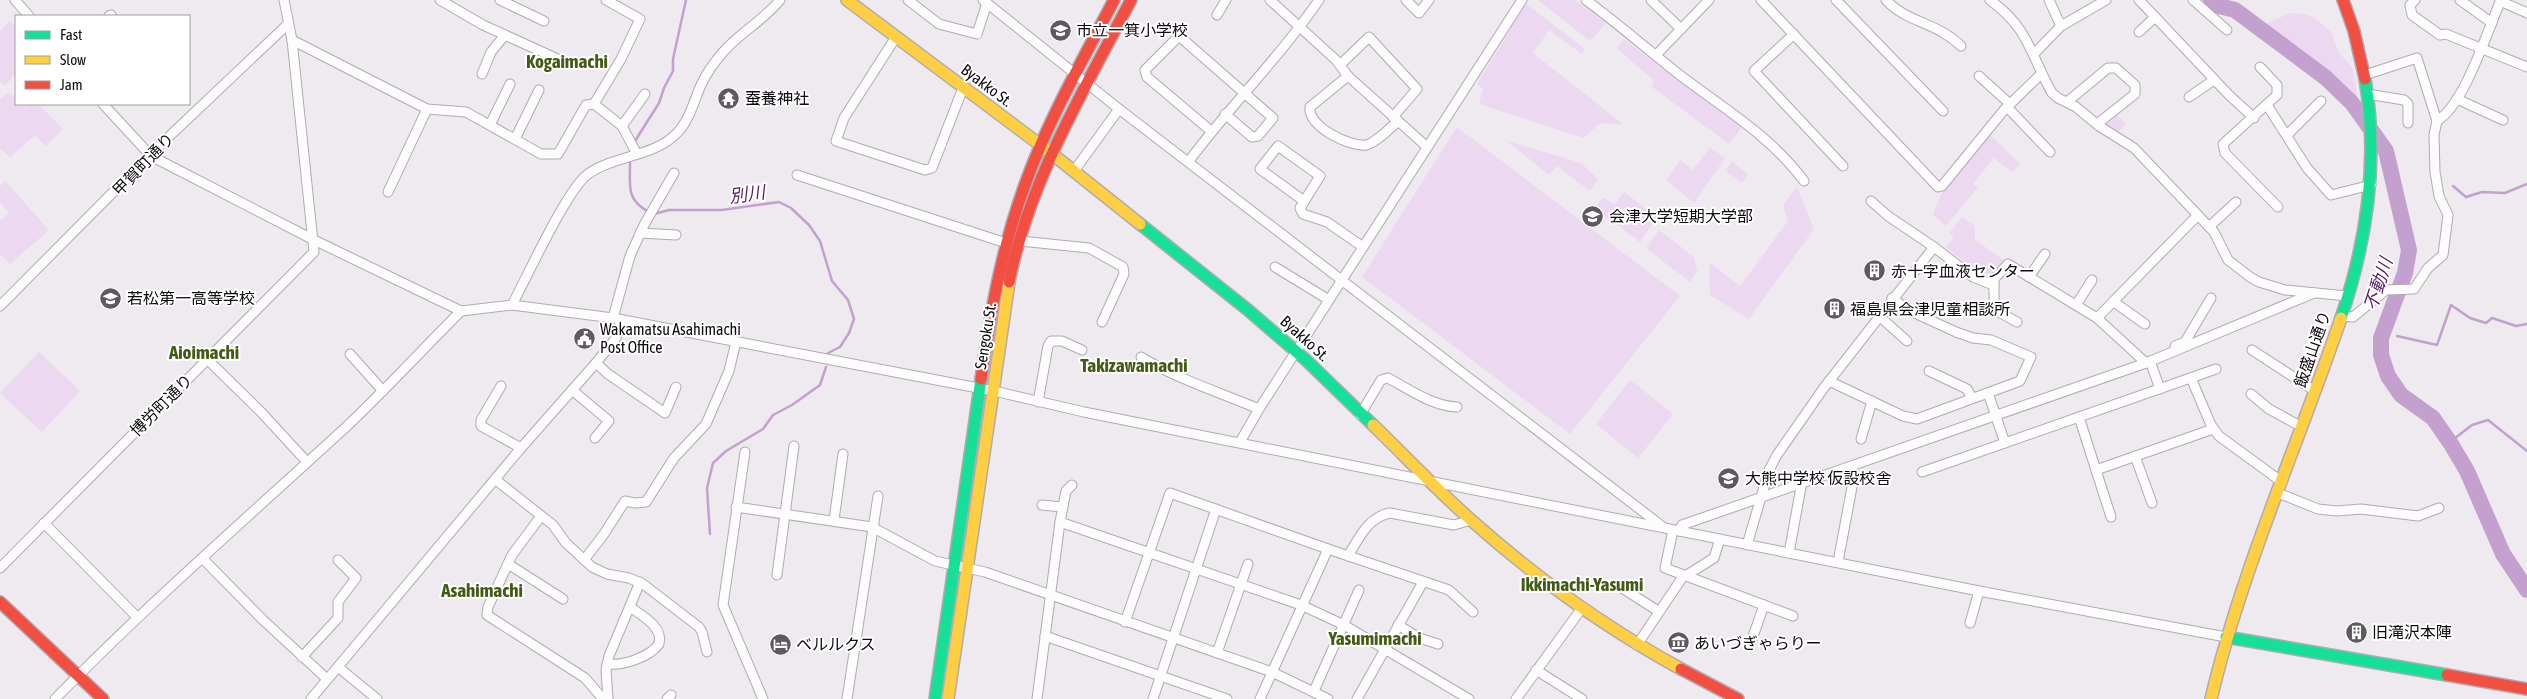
<svg xmlns="http://www.w3.org/2000/svg" width="2527" height="699" font-family="'Asap Condensed','Noto Sans JP',sans-serif">
	<style>
		.green { fill: #edd8f2 }
		.lines { fill: none; stroke-linecap: round; stroke-linejoin: round }
		.stream { stroke: #c4a0ce; stroke-width: 2.5 }
		.river { stroke: #c4a0ce; stroke-width: 16 }
		.street-casing { stroke: #b0abb1; stroke-width: 11 }
		.fast-casing { stroke: #b0abb1; stroke-width: 14 }
		.slow-casing { stroke: #b0abb1; stroke-width: 14 }
		.jam-casing { stroke: #b0abb1; stroke-width: 14 }
		.street { stroke: #fdfcfd; stroke-width: 9 }
		.fast { stroke: #16e098; stroke-width: 11 }
		.slow { stroke: #ffcf43; stroke-width: 11 }
		.jam { stroke: #f24e42; stroke-width: 11 }
		.labels { text-anchor: middle; dominant-baseline: central; stroke-width: 4; stroke-linejoin: round; paint-order: stroke }
		.poi-label { font-size: 16px; fill: #0e0b0f; stroke: #fff; text-anchor: start }
		.street-label { font-size: 16px; fill: #0e0b0f; stroke: #fff }
		.water-label { font-size: 18px; font-style: italic; fill: #5b1e6a; stroke: #fff }
		.quarter-label { font-size: 19px; font-weight: bold; fill: #435c15; stroke: #fff }
	</style>
	<rect width="100%" height="100%" fill="#efe9f0"/>
	<g class="green">
		<path d="M1538,0H1575L1606,23L1590,41Z"/>
		<path d="M1526,4L1585,49L1582,54L1549,30L1533,53L1624,125L1601,123L1583,138L1479,104L1483,89L1477,84Z"/>
		<path d="M2290,13L2305,14L2315,18L2331,32L2339,53L2352,67L2357,94L2355,98L2321,65L2263,25Z"/>
		<path d="M9,21L16,27V73L5,86L0,82V31Z"/>
		<path d="M1624,39L1742,127L1729,144L1652,87L1654,81L1617,48Z"/>
		<path d="M8,92L16,99V104L26,107L29,104H38L63,129L46,146L35,135L10,157L0,148V100Z"/>
		<path d="M2116,114L2126,124L2116,134L2102,124Z"/>
		<path d="M1457,127L1680,296L1570,434L1362,277Z"/>
		<path d="M1988,133L2020,164L2012,172L1994,158L1973,184L1978,187L1946,226L1933,214L1942,193Z"/>
		<path d="M1507,141L1581,163L1598,179L1590,191L1557,166L1549,175Z"/>
		<path d="M1710,147L1725,158L1694,203L1666,180L1680,160L1693,170Z"/>
		<path d="M1732,161L1748,175L1742,183L1726,171Z"/>
		<path d="M5,181L49,230L10,264L0,254V220L9,213L0,203V186Z"/>
		<path d="M1797,187L1814,229L1749,319L1710,295L1709,262L1740,286L1788,221L1783,205Z"/>
		<path d="M1624,192L1657,217L1640,242L1595,208L1603,198L1615,204Z"/>
		<path d="M1962,217L1975,226V240L2005,261L1993,275L1984,277L1946,247L1954,237L1949,233Z"/>
		<path d="M1659,230L1694,257L1697,271L1690,282L1646,248Z"/>
		<path d="M39,352L80,391L42,432L0,393Z"/>
		<path d="M1630,380L1673,414L1638,458L1596,424Z"/>
	</g>
	<g class="lines">
		<g class="stream">
			<path d="M635,141L659,103L664,88L673,71V59L686,0"/>
			<path d="M630,163C630,186 626,200 649,212"/>
			<path d="M2453,186L2466,197L2482,192L2505,193L2527,184"/>
			<path d="M654,214L669,210H722L779,202L791,208L809,225L820,241L832,281L848,300L854,319L849,333L840,347L828,353"/>
			<path d="M2397,336L2437,345L2451,305L2470,318L2486,323L2492,318L2516,326L2527,324"/>
			<path d="M2450,442L2472,425L2488,420L2527,451"/>
			<path d="M710,534L707,488L713,463L726,451L763,429L773,415L792,405L820,385L826,367"/>
		</g>
		<path class="river" d="M2211,0L2219,6L2235,10L2326,78L2352,103L2386,151L2409,250L2405,273L2381,338V355L2388,376L2401,395L2433,418L2451,444L2467,471L2503,554L2527,590"/>
		<defs>
			<g id="street">
				<path d="M15,0L29,16"/>
				<path d="M440,0L483,25L560,60"/>
				<path d="M500,0L544,21"/>
				<path d="M908,0L939,24L977,34L987,3"/>
				<path d="M983,0L1119,109L1663,527"/>
				<path d="M1270,0L1336,60L1348,76L1426,146"/>
				<path d="M1406,0L1419,13L1429,0"/>
				<path d="M1586,0C1617,23 1646,48 1676,72C1721,107 1769,134 1804,181"/>
				<path d="M1651,0L1681,29"/>
				<path d="M1761,0L1938,187L1942,186L2004,110L2041,74"/>
				<path d="M1836,0L1943,111"/>
				<path d="M1886,0C1907,23 1937,22 1961,46"/>
				<path d="M1990,0C2029,28 2030,54 2052,93L2058,98L2076,107L2099,126L2134,148L2214,232L2228,260L2250,277L2259,282L2285,290L2347,296"/>
				<path d="M2049,0L2061,26"/>
				<path d="M2139,0L2229,95L2254,118"/>
				<path d="M2193,0L2227,30"/>
				<path d="M2415,0L2410,5L2412,15L2440,35L2446,34L2527,67"/>
				<path d="M2460,0L2492,23"/>
				<path d="M2500,1L2527,13"/>
				<path d="M1217,15L1226,0"/>
				<path d="M109,16L111,15"/>
				<path d="M2139,32L2155,17"/>
				<path d="M1794,34L1754,71L1843,166"/>
				<path d="M896,37L844,118L836,141L925,170L932,168L963,88"/>
				<path d="M292,40L427,109L466,112L541,154H558L586,105L594,104L622,126L637,154"/>
				<path d="M2034,54L2061,26L2106,0"/>
				<path d="M1656,55L1709,0"/>
				<path d="M1340,65L1369,37L1417,89L1393,117"/>
				<path d="M2260,67L2277,85V95L2223,144L2225,153L2278,207"/>
				<path d="M482,74L491,52L505,35"/>
				<path d="M1348,76L1310,107C1307,126 1349,147 1366,145C1376,143 1390,128 1398,121"/>
				<path d="M1979,76L2010,104"/>
				<path d="M2367,94L2404,100L2408,104V123"/>
				<path d="M2189,97L2214,80"/>
				<path d="M2457,99L2503,120"/>
				<path d="M2067,102L2108,68H2116L2135,85V94L2097,124"/>
				<path d="M103,104L151,156L314,240L461,311L512,305L613,318L994,391L1084,412L1979,591L2226,637"/>
				<path d="M594,104L621,59L640,19L606,0"/>
				<path d="M2267,105L2307,168L2331,195L2371,185"/>
				<path d="M2007,107L2050,152"/>
				<path d="M2437,121C2465,104 2487,31 2501,0"/>
				<path d="M490,125L510,84"/>
				<path d="M622,126L645,94"/>
				<path d="M1211,131L1147,77L1145,70L1179,36L1273,118L1258,136L1252,137L1225,114"/>
				<path d="M2287,135L2321,101"/>
				<path d="M515,139L539,90"/>
				<path d="M1189,161C1230,106 1280,57 1319,0"/>
				<path d="M1074,171L1119,109"/>
				<path d="M797,175L1006,243"/>
				<path d="M388,192L427,109"/>
				<path d="M1304,201L1260,169L1278,146L1320,176L1300,208L1303,214L1327,222L1363,247"/>
				<path d="M2209,227L2236,202"/>
				<path d="M640,233L676,235"/>
				<path d="M1020,241L1089,248L1123,267L1124,274L1102,322"/>
				<path d="M1934,247L1973,277L1993,285"/>
				<path d="M1275,267L1329,300"/>
				<path d="M2029,277L2045,254"/>
				<path d="M2114,302L2145,324"/>
				<path d="M512,305C527,277 567,189 588,174C615,155 654,157 677,133C689,121 694,101 701,85C706,74 716,60 724,51C741,32 764,20 780,0"/>
				<path d="M2076,305L2092,280"/>
				<path d="M0,306L158,147L288,24"/>
				<path d="M1879,316L1907,341"/>
				<path d="M2341,316L2353,317L2386,290L2414,289L2428,268L2443,255L2448,215L2439,196L2435,172L2434,135L2437,121L2417,58L2365,75"/>
				<path d="M613,318L630,256L644,225L674,173"/>
				<path d="M2097,318L2197,216"/>
				<path d="M2017,322L1997,311L1994,307V279L2008,264L2097,318L2146,363"/>
				<path d="M2175,346L2185,342L2211,298"/>
				<path d="M2252,350L2315,391"/>
				<path d="M350,354L383,391"/>
				<path d="M1141,357C1177,379 1219,392 1259,409"/>
				<path d="M207,359L261,412L307,462"/>
				<path d="M2150,361L2160,389"/>
				<path d="M596,363L608,374L665,413L676,387"/>
				<path d="M1929,371L1967,389L1972,398"/>
				<path d="M2191,378L2211,425L2219,436L2282,482"/>
				<path d="M1829,381L1903,416L1917,419L2020,381L2031,357L1991,340L1973,338L1956,332L1908,310L1892,298"/>
				<path d="M501,386L481,420V426L521,448"/>
				<path d="M572,390L609,421L595,438"/>
				<path d="M1988,393L2005,443"/>
				<path d="M2251,394L2269,409L2302,427"/>
				<path d="M1038,402L1048,346L1051,341H1062L1082,350"/>
				<path d="M1360,415L1381,380L1388,378C1409,389 1432,406 1457,407"/>
				<path d="M2079,417L2111,517"/>
				<path d="M1861,439L1872,401"/>
				<path d="M1240,442L1259,409L1522,0"/>
				<path d="M745,452L723,605L763,699"/>
				<path d="M2135,456L2152,503"/>
				<path d="M2096,470L2213,429"/>
				<path d="M1922,472L2216,369"/>
				<path d="M496,480L553,525L566,543L592,567L607,574L629,578L643,584L699,627L702,632L707,652"/>
				<path d="M2278,493L2318,509L2337,511L2361,509L2418,516L2439,508"/>
				<path d="M1042,505L1062,507"/>
				<path d="M736,507L872,527L935,561L985,572L1272,672L1328,699"/>
				<path d="M541,516L512,555L488,607L487,615L585,678L603,699"/>
				<path d="M834,520L843,454"/>
				<path d="M1060,522L1066,491L1072,485"/>
				<path d="M44,523L137,617"/>
				<path d="M1673,530L1665,568L1793,616"/>
				<path d="M1679,531L1682,525L2146,363L2314,293"/>
				<path d="M1747,545L1769,470L1777,455L1823,389L1934,247L1888,216L1871,201"/>
				<path d="M1328,549L1449,590L1473,612"/>
				<path d="M1789,553L1801,487"/>
				<path d="M1348,556C1359,538 1368,517 1390,513L1454,525L1471,520"/>
				<path d="M203,559L263,620L327,679"/>
				<path d="M584,560L604,534L625,501L635,503L646,502L674,458L706,424L729,371L736,342"/>
				<path d="M1838,562L1852,487"/>
				<path d="M508,564L563,599"/>
				<path d="M0,568L314,252L292,40L284,0"/>
				<path d="M777,575L794,446"/>
				<path d="M1619,586L1658,611"/>
				<path d="M1125,622L1170,493L1328,549L1260,699"/>
				<path d="M1970,623L1979,591"/>
				<path d="M1398,625L1419,638L1438,644"/>
				<path d="M1045,636L1227,699"/>
				<path d="M1637,645L1682,578L1714,558L1720,539"/>
				<path d="M1750,645L1764,605"/>
				<path d="M1217,653L1248,564"/>
				<path d="M302,657L338,618V602L356,578L338,560"/>
				<path d="M607,664C623,666 650,657 659,644C664,627 641,615 630,607"/>
				<path d="M338,667L377,699"/>
				<path d="M1536,670L1582,699"/>
				<path d="M1314,691L1359,590"/>
				<path d="M55,699C148,604 248,517 346,427C385,390 422,350 461,311"/>
				<path d="M311,699L521,448L596,363L616,338L621,320"/>
				<path d="M608,699L606,670L609,656L640,582"/>
				<path d="M667,699L671,695"/>
				<path d="M847,699L878,496"/>
				<path d="M1037,699L1060,522L1301,605L1344,625L1469,699"/>
				<path d="M1153,699L1216,509"/>
				<path d="M1357,699L1423,582"/>
				<path d="M1516,699L1582,608"/>
			</g>
			<g id="fast">
				<path d="M1140,224L1248,310L1306,360L1373,425"/>
				<path d="M2341,318C2367,241 2379,160 2365,79"/>
				<path d="M2226,637L2447,675"/>
				<path d="M935,699L981,379"/>
			</g>
			<g id="slow">
				<path d="M847,0L1051,153L1140,224"/>
				<path d="M1373,425C1406,457 1437,490 1471,520C1535,577 1606,628 1681,669"/>
				<path d="M948,699L1009,282"/>
				<path d="M2211,699C2242,568 2298,445 2341,318"/>
			</g>
			<g id="jam">
				<path d="M2343,0L2354,31L2365,79"/>
				<path d="M1009,282C1029,181 1084,90 1131,0"/>
				<path d="M981,379C991,310 1002,247 1026,182C1049,118 1083,60 1114,0"/>
				<path d="M0,602L103,699"/>
				<path d="M1681,669L1738,699"/>
				<path d="M2447,675L2527,689"/>
			</g>
		</defs>
		<use href="#street" class="street-casing"/>
		<use href="#fast" class="fast-casing"/>
		<use href="#slow" class="slow-casing"/>
		<use href="#jam" class="jam-casing"/>
		<use href="#street" class="street"/>
		<use href="#fast" class="fast"/>
		<use href="#slow" class="slow"/>
		<use href="#jam" class="jam"/>
	</g>
	<defs>
		<symbol id="school-disc" viewBox="-11 -11 22 22"><circle r="9.5" fill="#5d595e" stroke="#fff"/><path d="M0-5L7-2L0 1L-7-2ZM-4 1L0 2.5L4 1V4Q0 6-4 4Z" fill="#fff"/></symbol>
		<symbol id="temple-disc" viewBox="-11 -11 22 22"><circle r="9.5" fill="#5d595e" stroke="#fff"/><path d="M0-6L5-2H3V0L6.5 2.5H4V6H1.5V3h-3V6H-4V2.5H-6.5L-3 0V-2H-5Z" fill="#fff"/></symbol>
		<symbol id="university-disc" viewBox="-11 -11 22 22"><circle r="9.5" fill="#5d595e" stroke="#fff"/><path d="M0-5L7-2L0 1L-7-2ZM-4 1L0 2.5L4 1V4Q0 6-4 4Z" fill="#fff"/></symbol>
		<symbol id="building-disc" viewBox="-11 -11 22 22"><circle r="9.5" fill="#5d595e" stroke="#fff"/><path d="M-4-6H4V6H1V3H-1V6H-4ZM-2.5-4.3h1.7v1.8h-1.7ZM.8-4.3h1.7v1.8H.8ZM-2.5-1h1.7V.8h-1.7ZM.8-1h1.7V.8H.8Z" fill="#fff"/></symbol>
		<symbol id="civic-disc" viewBox="-11 -11 22 22"><circle r="9.5" fill="#5d595e" stroke="#fff"/><path d="M-.6-6.5H3V-4.5H.6V-3L4-1V1h2V6H-6V1h2V-1L-.6-3ZM-1.2 2.5V6h2.4V2.5Z" fill="#fff"/></symbol>
		<symbol id="museum-disc" viewBox="-11 -11 22 22"><circle r="9.5" fill="#5d595e" stroke="#fff"/><path d="M0-6L6-3V-2H-6V-3ZM-5-1h2V3h-2ZM-1-1h2V3h-2ZM3-1h2V3H3ZM-6 4H6V6H-6Z" fill="#fff"/></symbol>
		<symbol id="hotel-disc" viewBox="-11 -11 22 22"><circle r="9.5" fill="#5d595e" stroke="#fff"/><path d="M-6-4.5h1.5V1H6V5H4.5V3h-9V5H-6ZM-4 0a1.8 1.8 0 1 1 3.6 0ZM.5 0V-2.5h3Q6-2.5 6 0Z" fill="#fff"/></symbol>
	</defs>
	<g fill-rule="evenodd">
		<use href="#school-disc" x="1048" y="18" width="25" height="25"/>
		<use href="#temple-disc" x="716" y="86" width="25" height="25"/>
		<use href="#university-disc" x="1580" y="204" width="25" height="25"/>
		<use href="#building-disc" x="1862" y="258" width="25" height="25"/>
		<use href="#school-disc" x="98" y="286" width="25" height="25"/>
		<use href="#building-disc" x="1822" y="296" width="25" height="25"/>
		<use href="#civic-disc" x="572" y="326" width="25" height="25"/>
		<use href="#school-disc" x="1716" y="466" width="25" height="25"/>
		<use href="#building-disc" x="2344" y="620" width="25" height="25"/>
		<use href="#museum-disc" x="1666" y="630" width="25" height="25"/>
		<use href="#hotel-disc" x="768" y="632" width="25" height="25"/>
	</g>
	<g class="labels">
		<g class="poi-label">
			<text x="1076" y="30">市立一箕小学校</text>
			<text x="745" y="98">蚕養神社</text>
			<text x="1609" y="216">会津大学短期大学部</text>
			<text x="1891" y="271">赤十字血液センター</text>
			<text x="127" y="298">若松第一高等学校</text>
			<text x="1850" y="309">福島県会津児童相談所</text>
			<text x="600" y="329">Wakamatsu Asahimachi<tspan x="600" dy="18">Post Office</tspan></text>
			<text x="1745" y="478">大熊中学校 仮設校舎</text>
			<text x="2372" y="632">旧滝沢本陣</text>
			<text x="1694" y="643">あいづぎゃらりー</text>
			<text x="796" y="644">ベルルクス</text>
		</g>
		<g class="street-label">
			<text transform="translate(987 85) rotate(37)">Byakko St.</text>
			<text transform="translate(143 164) rotate(-46)">甲賀町通り</text>
			<text transform="translate(985 336) rotate(-81)">Sengoku St.</text>
			<text transform="translate(1305 338) rotate(42)">Byakko St.</text>
			<text transform="translate(2312 349) rotate(-71)">飯盛山通り</text>
			<text transform="translate(161 405) rotate(-45)">博労町通り</text>
		</g>
		<g class="water-label">
			<text transform="translate(747 194) rotate(-8)">別川</text>
			<text transform="translate(2378 284) rotate(-72)">不動川</text>
		</g>
		<g class="quarter-label">
			<text x="567" y="61">Kogaimachi</text>
			<text x="204" y="352">Aioimachi</text>
			<text x="1134" y="365">Takizawamachi</text>
			<text x="1582" y="584">Ikkimachi-Yasumi</text>
			<text x="482" y="590">Asahimachi</text>
			<text x="1375" y="638">Yasumimachi</text>
		</g>
	</g>
	<rect x="15" y="15" width="175" height="90" fill="#ffffff" stroke="#9f9d9f"/>
	<rect x="25" y="31" width="25" height="8" fill="#16e098" stroke="#9f9d9f"/>
	<text x="60" y="40" font-size="15" fill="#0e0b0f">Fast</text>
	<rect x="25" y="56" width="25" height="8" fill="#ffcf43" stroke="#9f9d9f"/>
	<text x="60" y="65" font-size="15" fill="#0e0b0f">Slow</text>
	<rect x="25" y="81" width="25" height="8" fill="#f24e42" stroke="#9f9d9f"/>
	<text x="60" y="90" font-size="15" fill="#0e0b0f">Jam</text>
</svg>
